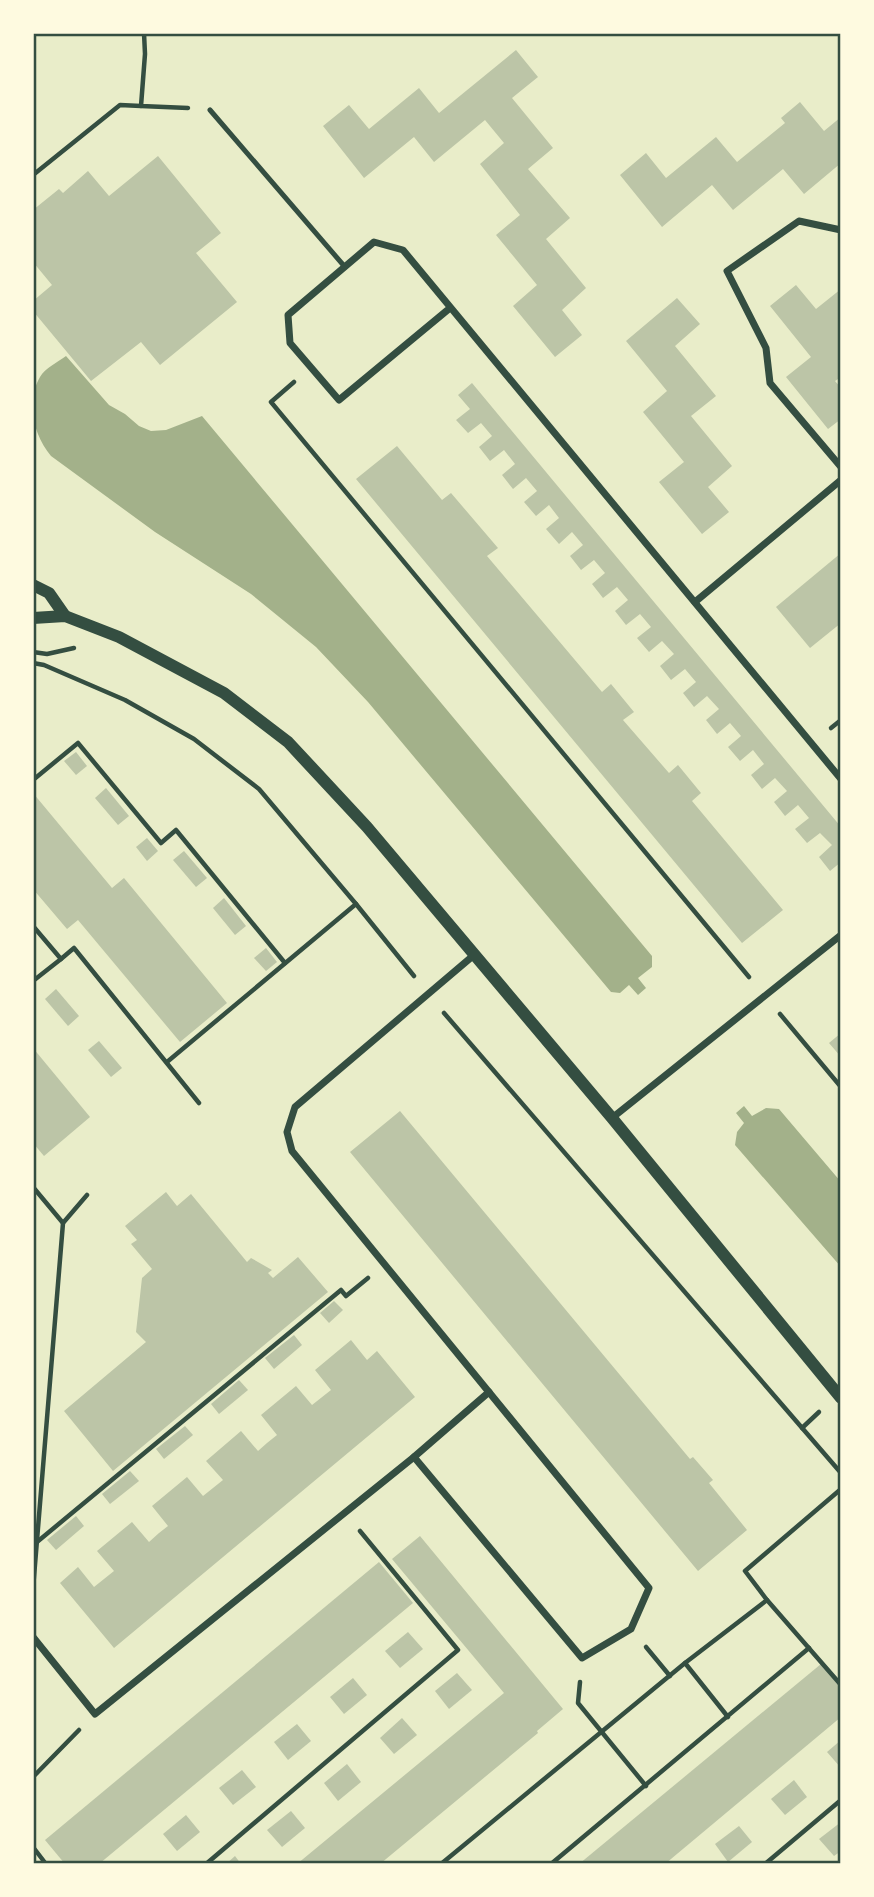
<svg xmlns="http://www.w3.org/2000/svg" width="874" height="1897" font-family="Signika,sans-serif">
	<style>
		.water { fill: #a3b18a }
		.building { fill: #bcc5a7 }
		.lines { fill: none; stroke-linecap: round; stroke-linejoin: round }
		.path { stroke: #344e41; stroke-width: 4.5 }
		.service { stroke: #344e41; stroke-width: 5 }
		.minor { stroke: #344e41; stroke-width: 7 }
		.tertiary { stroke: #344e41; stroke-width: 12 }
		.neatline { fill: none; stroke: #344e41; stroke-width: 2.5 }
	</style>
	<rect width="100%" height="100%" fill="#e9edc9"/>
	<g class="water">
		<path d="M66,356L109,405L125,414L139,426L151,431L166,430L202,416L652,956V967L638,978L646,988L638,995L629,985L620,993L611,992L368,702L316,647L251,594L155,532L51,456C34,435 25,403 40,377C45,368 58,362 66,356Z"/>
		<path d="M744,1106L752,1116L766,1108L779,1109L841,1182V1267L735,1145L737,1132L744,1123L736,1113Z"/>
	</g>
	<g class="building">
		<path d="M516,50L538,77L512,98L553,148L528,169L570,218L546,239L586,288L562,310L582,335L555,357L513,306L537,285L496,235L520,215L480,164L504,143L485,120L434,162L414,137L364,178L323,126L349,105L369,129L419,88L439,113Z"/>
		<path d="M800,102L824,131L841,117V163L804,194L783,169L733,210L712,185L662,227L620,175L646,153L666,178L716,137L737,162L785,123L781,118Z"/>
		<path d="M158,156L221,233L196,253L237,302L160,365L141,342L91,381L33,311V301L52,285L33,262V217L36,214L33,210L59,189L63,193L88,171L109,196Z"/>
		<path d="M796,285L816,309L841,289V333L838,335L841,339V377L835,381L841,388V419L828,429L786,377L811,357L770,306Z"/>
		<path d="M677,298L700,324L675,346L716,396L691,416L732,466L708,487L729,512L702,534L659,482L684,462L643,412L667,391L626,341Z"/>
		<path d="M472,383L841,827V862L830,871L819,857L832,845L820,833L807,843L795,829L809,818L798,805L785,816L774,802L787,791L775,778L762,789L751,775L764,764L753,750L740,761L728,747L741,736L730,723L717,734L706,720L719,709L707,696L694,707L683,693L696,682L685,669L671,680L660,666L674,654L662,641L649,652L637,638L651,627L640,614L626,625L615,611L628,600L617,587L603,598L592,584L605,573L594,560L581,570L570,556L583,545L572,532L559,544L546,529L559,518L549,505L536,516L524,502L537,491L526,478L513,489L502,475L515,464L504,450L490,461L479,447L492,436L481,423L468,433L456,420L470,409L458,395Z"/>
		<path d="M397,446L442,500L451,493L498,548L487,556L602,692L611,684L634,712L623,720L669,773L678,765L701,793L692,801L783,910L742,943L356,479Z"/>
		<path d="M841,553V623L810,648L776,607Z"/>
		<path d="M76,752L87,766L76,775L64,761Z"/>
		<path d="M106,788L129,816L118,825L95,798Z"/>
		<path d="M33,793L112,888L124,878L227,1003L180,1042L78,920L67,929L33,889Z"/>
		<path d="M147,838L158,851L147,861L136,847Z"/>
		<path d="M184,851L207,878L196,887L173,860Z"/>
		<path d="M224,898L246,926L235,935L213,908Z"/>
		<path d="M266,948L277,962L266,971L254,958Z"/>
		<path d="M56,989L79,1016L68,1026L45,999Z"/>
		<path d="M841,1033V1057L829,1043Z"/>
		<path d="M99,1041L122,1068L111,1077L88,1050Z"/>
		<path d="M33,1048L90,1117L44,1156L33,1143Z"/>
		<path d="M400,1111L690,1459L693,1457L713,1480L709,1483L747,1530L698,1571L350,1152Z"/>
		<path d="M166,1192L177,1206L191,1194L247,1262L251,1258L272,1270L268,1273L273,1278L298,1257L328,1292L113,1471L64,1411L146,1342L136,1332L142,1278L152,1269L131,1244L137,1240L125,1226Z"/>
		<path d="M334,1301L343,1310L329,1323L320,1313Z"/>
		<path d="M294,1335L302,1345L274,1369L265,1358Z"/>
		<path d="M351,1340L367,1360L377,1351L415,1397L114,1648L60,1583L78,1567L94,1587L114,1571L97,1551L132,1522L149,1542L159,1533L168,1526L152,1506L187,1477L203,1496L223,1480L206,1461L241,1431L258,1451L267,1443L277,1435L261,1415L296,1386L312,1405L331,1390L315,1370Z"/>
		<path d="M239,1380L248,1390L219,1414L211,1404Z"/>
		<path d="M185,1426L193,1435L164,1459L156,1449Z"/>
		<path d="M130,1471L139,1481L110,1504L102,1494Z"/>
		<path d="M76,1516L84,1526L56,1550L47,1540Z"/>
		<path d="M420,1536L563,1709L537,1731L538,1733L380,1864H297L504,1693L392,1559Z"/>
		<path d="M379,1562L413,1603L99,1864H65L45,1840Z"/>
		<path d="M408,1632L423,1649L400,1668L385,1651Z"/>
		<path d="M821,1664L841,1688V1717L665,1864H579Z"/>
		<path d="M457,1673L472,1690L449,1709L435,1691Z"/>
		<path d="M353,1678L367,1695L344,1714L330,1697Z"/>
		<path d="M402,1718L417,1735L394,1754L380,1738Z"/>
		<path d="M297,1724L311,1741L288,1760L274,1742Z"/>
		<path d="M841,1740V1768L827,1752Z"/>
		<path d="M347,1764L361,1782L338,1801L324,1783Z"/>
		<path d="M242,1770L256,1787L233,1805L219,1788Z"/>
		<path d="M794,1780L807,1797L785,1815L771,1799Z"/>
		<path d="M291,1811L305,1828L282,1847L267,1830Z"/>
		<path d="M186,1815L200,1832L177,1851L163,1834Z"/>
		<path d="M841,1822V1851L834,1856L819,1839Z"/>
		<path d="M739,1826L752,1842L728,1862L715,1844Z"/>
		<path d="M235,1856L241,1864H226Z"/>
	</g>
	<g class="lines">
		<g class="path">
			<path d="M144,33L145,54L141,106L188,108"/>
			<path d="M33,175L120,105L141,106"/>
			<path d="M294,382L271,402L749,977"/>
			<path d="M33,652L47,654L74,648"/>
			<path d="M33,663L44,665L125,700L194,739L259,789L356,904L414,976"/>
			<path d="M831,728L841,720"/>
			<path d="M33,780L78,743L161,843L176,830L285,963"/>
			<path d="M33,926L61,959L74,948L199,1103"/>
			<path d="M33,981L61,959"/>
			<path d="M444,1013L841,1473"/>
			<path d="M780,1014L841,1087"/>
			<path d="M167,1062L356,904"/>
			<path d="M33,1187L63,1223"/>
			<path d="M802,1428L819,1412"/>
			<path d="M37,1542L341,1290L346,1296L368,1278"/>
			<path d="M33,1589L63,1223L87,1195"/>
			<path d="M767,1600L841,1685"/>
			<path d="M646,1647L670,1676"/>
			<path d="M685,1663L728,1717"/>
			<path d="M580,1682L578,1703L646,1786"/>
			<path d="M33,1777L79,1730"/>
			<path d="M33,1847L46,1864"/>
			<path d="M206,1864L458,1650L360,1531"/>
			<path d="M441,1864L685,1663L767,1600L745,1571L841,1489"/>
			<path d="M551,1864L809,1648"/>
			<path d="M765,1864L841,1800"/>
		</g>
		<path class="service" d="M210,110L345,267"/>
		<g class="minor">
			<path d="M841,230L799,221L727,271L766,348L770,383L841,467"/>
			<path d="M450,308L339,400L290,343L288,315L374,242L403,250L841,779"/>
			<path d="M695,602L841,480"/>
			<path d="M612,1118L841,935"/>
			<path d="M414,1457L582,1658L631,1629L649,1588L292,1151L287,1132L295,1107L474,955"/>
			<path d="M33,1637L95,1714L414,1457L489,1392"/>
		</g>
		<g class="tertiary">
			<path d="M33,585L49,593L65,616"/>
			<path d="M33,618L65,616L119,637L224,693L288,742L367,827L612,1118L841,1398"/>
		</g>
	</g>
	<rect width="874" height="1897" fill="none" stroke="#fefae0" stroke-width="70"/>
	<rect x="35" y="35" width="804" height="1827" class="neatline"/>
</svg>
